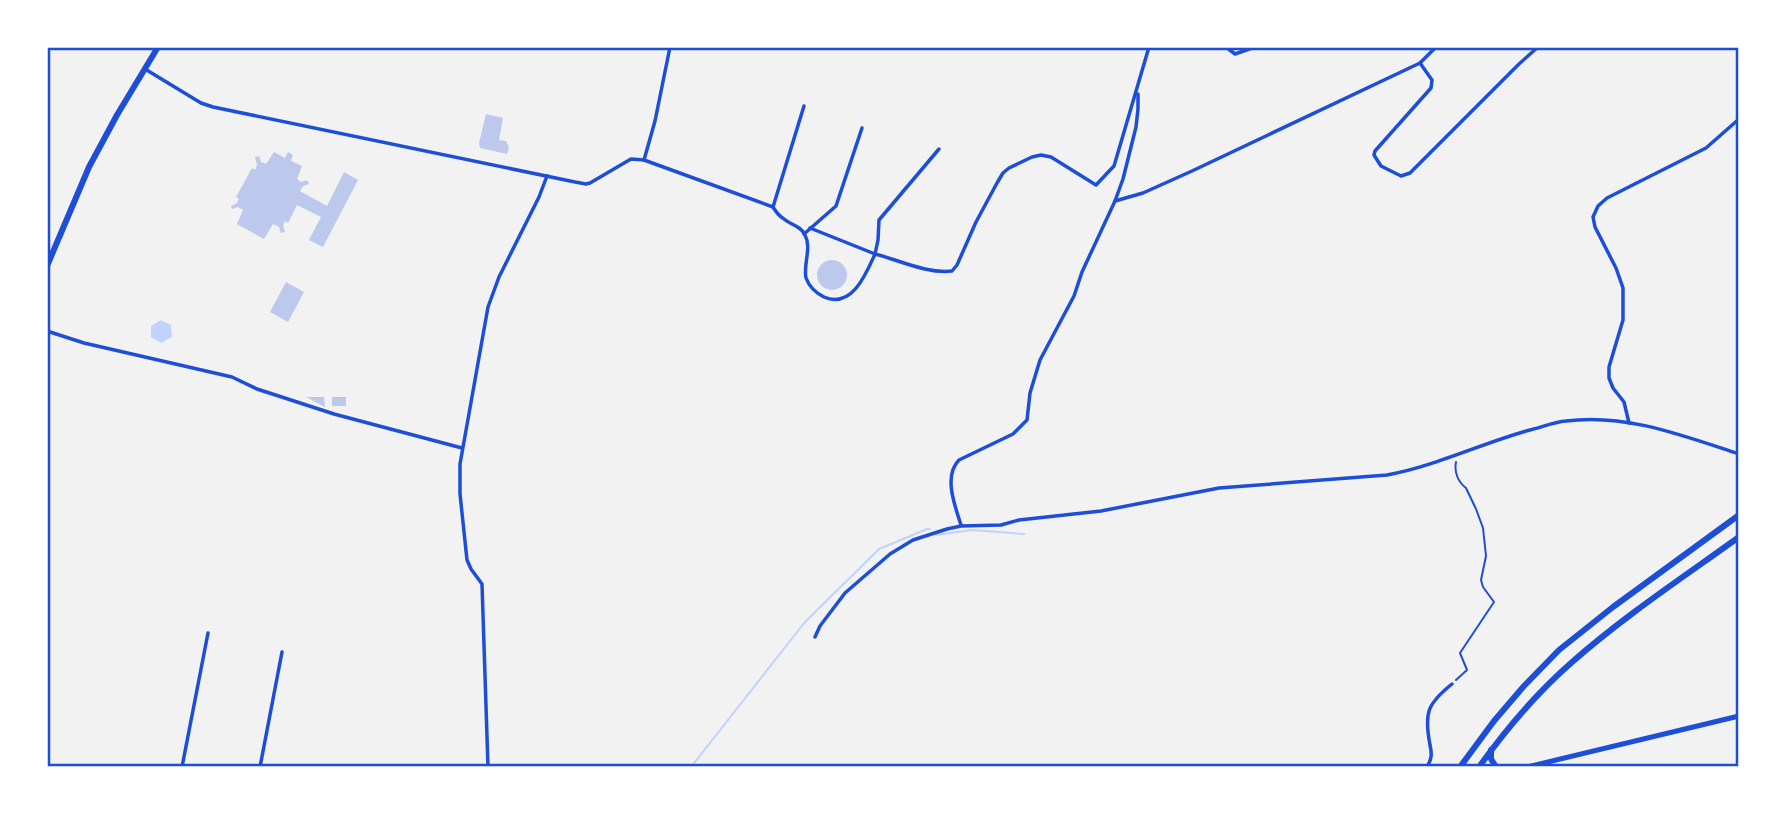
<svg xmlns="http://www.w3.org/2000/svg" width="1786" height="814" font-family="'Zilla Slab',serif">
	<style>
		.water { fill: #bfd3fe }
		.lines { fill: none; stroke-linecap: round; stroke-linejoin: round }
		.stream { stroke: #bfd3fe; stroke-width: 2 }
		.building { fill: #bdc9ec }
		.path { stroke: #1d4ed8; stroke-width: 2 }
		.minor { stroke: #1d4ed8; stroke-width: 3.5 }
		.secondary { stroke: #1d4ed8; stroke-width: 5 }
		.primary { stroke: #1d4ed8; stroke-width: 6 }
		.trunk { stroke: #1d4ed8; stroke-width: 6 }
		.neatline { fill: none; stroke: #1d4ed8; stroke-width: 2.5 }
	</style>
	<rect width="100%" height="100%" fill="#f2f2f2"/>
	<path class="water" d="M161,320L171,325L172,337L161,343L151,337V326Z"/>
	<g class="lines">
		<g class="stream">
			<path d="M936,535L972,530L1024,534"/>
			<path d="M691,767L805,622L879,549L927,529H930"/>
		</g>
	</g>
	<g class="building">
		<path d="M486,114L503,118L499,140L506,141L509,147L507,154L480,148L479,143Z"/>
		<path d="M274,152L285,158L288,152L293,155L291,161L302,166L297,179L301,182L307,180L309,184L303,186L300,191L327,206L344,172L358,180L323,247L309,240L321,217L297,205L288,223L285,221L283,226L285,232L281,233L279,227L273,224L264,239L237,224L243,210L238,207L232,209L231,206L236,204L239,199L236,197L252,168L255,170L257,165L255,157L259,156L261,162L266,164Z"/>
		<circle cx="832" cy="275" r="15"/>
		<path d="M286,282L304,292L288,322L270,312Z"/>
		<path d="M306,397H324L325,407Z"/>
		<rect x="332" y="397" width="14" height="9"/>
	</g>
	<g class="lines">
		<path class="path" d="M1456,680L1467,670L1460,653L1494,602L1483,587L1481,580L1486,556L1483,528L1476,509L1466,488C1458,482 1454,472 1456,462"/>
		<g class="minor">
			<path d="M1226,47L1235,54L1255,47"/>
			<path d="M1420,63L1432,80L1431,88L1375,151L1374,155L1381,166L1401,176L1410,173L1519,64L1538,47"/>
			<path d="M145,69L201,103L213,107L575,182L586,184L590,183L631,159L644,160L773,207C776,212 779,216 784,219C791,225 801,226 805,235C812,248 803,264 806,278C809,286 816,293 824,297C852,309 866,274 875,254C899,260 927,274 952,271L957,265L976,222L997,183L1003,173L1009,168L1032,157L1041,155L1051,157L1096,185L1114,166L1149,47"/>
			<path d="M644,160L655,121L670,47"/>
			<path d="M1115,201L1143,193L1192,171L1420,63L1436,47"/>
			<path d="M773,207L804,106"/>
			<path d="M810,228L875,254L878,240L879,220L939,149"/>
			<path d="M804,234L836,206L862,128"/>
			<path d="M47,331L84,343L232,377L257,389L334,414L462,448"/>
			<path d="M1629,423L1624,402L1613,388L1609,378V367L1623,320V288L1616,268L1595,227L1593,217L1598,206L1607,198L1706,148L1739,119"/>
			<path d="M961,525C955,506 943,476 959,460L1013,434L1027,420L1030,393L1040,360L1074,296L1082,272L1115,201L1123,179L1136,127L1138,109V94"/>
			<path d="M815,637L820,626L845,593L890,554L913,540L947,529L961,526L1001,525L1019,520L1101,511L1219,488L1387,475C1436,466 1482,443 1530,430C1542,427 1554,422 1566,421C1625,413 1684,436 1739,454"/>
			<path d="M182,767L208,633"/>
			<path d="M260,767L282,652"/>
			<path d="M488,767L482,584L471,569L467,560L460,494V464L488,307L499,277L539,197L547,176"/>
			<path d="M1427,767C1432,758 1432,754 1430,745C1424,713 1427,704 1452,684"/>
		</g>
		<path class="secondary" d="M1527,767L1739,716"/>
		<path class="primary" d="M47,266L89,167L117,115L158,47"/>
		<g class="trunk">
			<path d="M1491,750V759L1496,767"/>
			<path d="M1460,767L1494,721L1524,686L1559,650L1613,607L1739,515"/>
			<path d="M1479,767C1506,729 1537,693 1571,663C1623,617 1682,578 1739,537"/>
		</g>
	</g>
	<rect width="1786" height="814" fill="none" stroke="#ffffff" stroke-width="98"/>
	<rect x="49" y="49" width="1688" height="716" class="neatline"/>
</svg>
